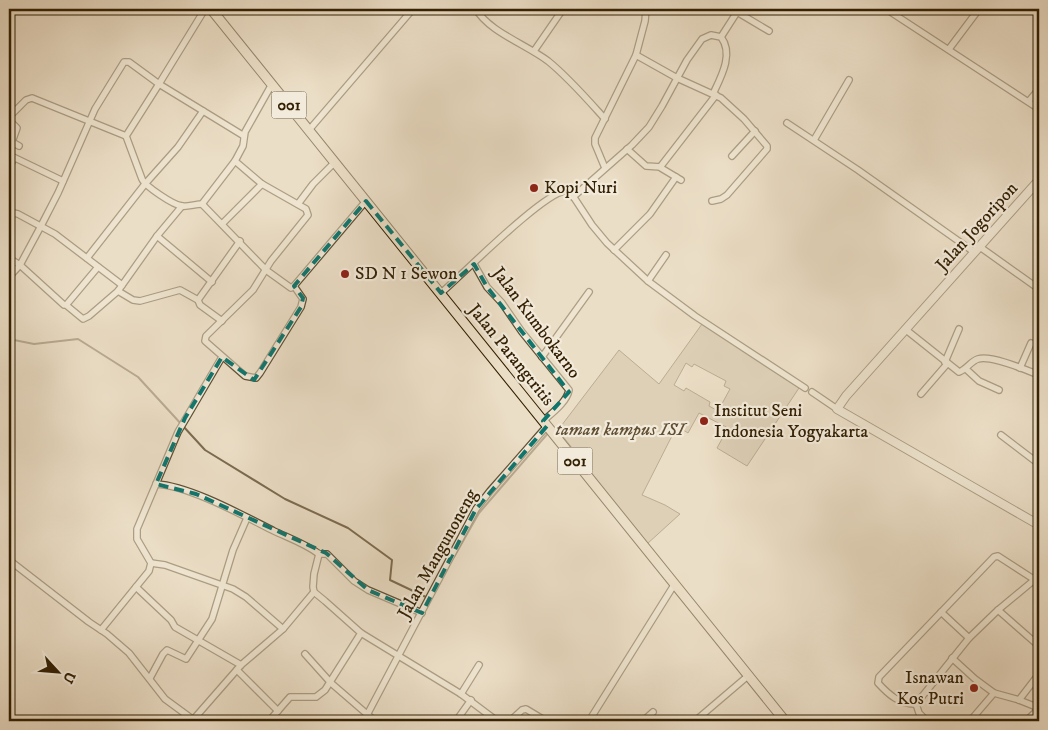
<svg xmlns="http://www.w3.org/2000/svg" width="1048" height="730" font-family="'IM FELL DW Pica',serif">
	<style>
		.green { fill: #ccbea5; stroke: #806f54; fill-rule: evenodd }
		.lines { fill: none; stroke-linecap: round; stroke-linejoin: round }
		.stream { stroke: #7c6b50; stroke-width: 2 }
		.minor-casing { stroke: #615034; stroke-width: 8 }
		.tertiary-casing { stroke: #615034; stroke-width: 10 }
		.primary-casing { stroke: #332003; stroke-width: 11 }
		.minor { stroke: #f2eada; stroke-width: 5.5 }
		.tertiary { stroke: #f2eada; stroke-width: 8 }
		.primary { stroke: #ebdec6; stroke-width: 9 }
		.marked { fill: none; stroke: #0f766e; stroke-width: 4; stroke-dasharray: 10 6; stroke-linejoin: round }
		.poi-dot { fill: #8f2418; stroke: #f2eada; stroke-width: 2 }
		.labels { text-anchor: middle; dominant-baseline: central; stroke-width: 4.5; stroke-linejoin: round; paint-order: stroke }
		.shield { fill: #f2eada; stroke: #6c5d44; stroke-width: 1 }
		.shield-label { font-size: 16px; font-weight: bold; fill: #332003 }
		.poi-label { font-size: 18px; fill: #332003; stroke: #f2eada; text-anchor: start }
		.street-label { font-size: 18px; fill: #332003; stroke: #f2eada }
		.park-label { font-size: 18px; font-style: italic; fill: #614f34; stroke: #f2eada }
	</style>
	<rect width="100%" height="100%" fill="#ebdec6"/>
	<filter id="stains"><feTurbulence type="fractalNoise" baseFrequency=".004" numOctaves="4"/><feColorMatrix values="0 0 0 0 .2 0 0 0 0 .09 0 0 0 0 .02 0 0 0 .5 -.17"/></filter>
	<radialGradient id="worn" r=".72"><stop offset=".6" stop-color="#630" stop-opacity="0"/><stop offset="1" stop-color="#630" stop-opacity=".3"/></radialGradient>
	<path class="green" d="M702,324L799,388L747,466L717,448L728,428L699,413L688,433L677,426L642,495L665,505L680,514L647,544L558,430L619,350L659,384ZM686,363L692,367L694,364L726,381L724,386L730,389L718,411L709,406L710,402L686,388L684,391L674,385Z"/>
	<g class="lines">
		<g class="stream">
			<path d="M9,339L34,344L78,339L138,377L205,450L285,499L348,528L392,560L390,580L428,598"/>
			<path d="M454,557L479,513L549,432"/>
		</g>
		<defs>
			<g id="minor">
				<path d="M205,9L159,84L244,136"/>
				<path d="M476,9C488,31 527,45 548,61C569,78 587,99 605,119"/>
				<path d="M886,9L1039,109"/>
				<path d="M737,12L769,31"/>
				<path d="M721,37L739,9"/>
				<path d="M949,49L979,9"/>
				<path d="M534,51L563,9"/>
				<path d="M636,55L677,78L721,98L744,119L767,146V149L727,195L721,199L712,201"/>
				<path d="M1029,101L1039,89"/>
				<path d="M9,117L26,100L32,98L126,136"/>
				<path d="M9,120L17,128L12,142L19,146"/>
				<path d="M787,123L858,170L974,252"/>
				<path d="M309,130L413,9"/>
				<path d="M814,140L849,80"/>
				<path d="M627,149L646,166L661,167"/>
				<path d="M9,155L63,181"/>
				<path d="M732,156L755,131"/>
				<path d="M235,161L262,184L306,209L308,215L271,261L253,290L206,336L205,341L245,376L256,378L260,373L301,307L303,299L294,286"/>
				<path d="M9,168L14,158"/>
				<path d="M605,168L595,144V138L636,55L645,21L646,9"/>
				<path d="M681,180L661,168V166L716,95"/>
				<path d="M573,197L632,145L649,127L662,106L687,60L702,39L711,35L721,37C734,54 721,77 713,94"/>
				<path d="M202,204L266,270L291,288L294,286L366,201"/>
				<path d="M298,204L313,184L335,162"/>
				<path d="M9,212L18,214L55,234L122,285"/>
				<path d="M222,224L262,184"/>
				<path d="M157,236L212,282"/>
				<path d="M980,247L1039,289"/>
				<path d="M614,250L650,214L676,177"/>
				<path d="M9,258L20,265L64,305L67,304L98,267"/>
				<path d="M87,258L145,184L178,147L203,111"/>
				<path d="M474,264L487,287L502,303L522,332L569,390C567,402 552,413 543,421"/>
				<path d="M9,277L20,265L41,226L58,193L95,109L124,62H129L159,84L126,136L142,179C145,186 173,205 182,206C187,207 196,204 202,204L235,161L243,146L245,132L272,84"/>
				<path d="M648,281L666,255"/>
				<path d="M118,291L133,300L140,301L180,290L198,300"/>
				<path d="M441,293C462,275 545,191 566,191L573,196L592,225L607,243L648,281L695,316L805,388"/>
				<path d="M66,305L83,319L89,316L118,291L157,236L182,206"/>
				<path d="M222,321L200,305L198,300L240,241"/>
				<path d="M905,329L959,372C967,369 971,361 978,359C992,355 1026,370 1039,375"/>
				<path d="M542,357L589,292"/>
				<path d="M945,362L959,329"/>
				<path d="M1020,368L1031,343"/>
				<path d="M966,369L979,381L999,390"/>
				<path d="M812,392L837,409"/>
				<path d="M921,394L947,364"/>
				<path d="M1001,435L1039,464"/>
				<path d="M156,484C190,486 242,515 274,531C289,538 306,544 319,554H327L354,581L368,590L422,613"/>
				<path d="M319,554L314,574L313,587L314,592L325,601L361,633L461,694L497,721"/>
				<path d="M9,560L89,622L107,634L129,653L165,699L195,721"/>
				<path d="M151,563L165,565L233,589L246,597L283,629"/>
				<path d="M136,587L171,620L175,627L241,665"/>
				<path d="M998,610L1039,646"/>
				<path d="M941,612L969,638"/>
				<path d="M101,630L149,571L151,563L137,539V529L178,432L222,357"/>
				<path d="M305,654L331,683L375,721"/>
				<path d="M952,658L975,679L994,693L1019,700L1039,708"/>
				<path d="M237,670L278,711"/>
				<path d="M150,678L163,654L167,650L186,659L212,619L233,550L247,518"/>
				<path d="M461,694L479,665"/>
				<path d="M1019,700L1039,674"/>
				<path d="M916,704L969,638L998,610L1039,576"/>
				<path d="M367,715L476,509L490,491L547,426"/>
				<path d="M192,721L241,665L283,629L314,592"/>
				<path d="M269,721L290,697H316L325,690L361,633"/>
				<path d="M456,721L471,700"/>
				<path d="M510,721L522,710L526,709L546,721"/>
				<path d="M589,721L674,585"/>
				<path d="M643,721L653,712"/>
				<path d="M695,721L749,675"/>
				<path d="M927,721L919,713L916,704C900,705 888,694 878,683L879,677L994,557L998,556L1001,558L1035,580"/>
				<path d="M970,721L994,693"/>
				<path d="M1026,721L1039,709"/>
			</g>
			<path id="tertiary" d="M1039,180L846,396L837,409L1039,525"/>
			<path id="primary" d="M211,9L785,721"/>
		</defs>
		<use href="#minor" class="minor-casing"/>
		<use href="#tertiary" class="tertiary-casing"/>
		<use href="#primary" class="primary-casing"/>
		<use href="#minor" class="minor"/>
		<use href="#tertiary" class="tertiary"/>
		<use href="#primary" class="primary"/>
	</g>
	<path d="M0 0H1048V730H0ZM366,201L441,293L474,264L487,287L569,392L543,421L547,426L476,509L422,613L368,590L326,553L196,494L156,484L185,418L222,357L254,380L301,307L303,298L294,286Z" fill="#ebdec6" fill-opacity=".55" fill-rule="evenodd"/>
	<path class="marked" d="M366,201L441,293L474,264L487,287L569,392L543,421L547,426L476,509L422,613L368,590L326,553L196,494L156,484L185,418L222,357L254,380L301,307L303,298L294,286Z"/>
	<g class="poi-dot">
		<circle cx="534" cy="188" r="5"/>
		<circle cx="345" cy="274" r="5"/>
		<circle cx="704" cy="421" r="5"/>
		<circle cx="974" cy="688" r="5"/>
	</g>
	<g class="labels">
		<g class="shield">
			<rect x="271.5" y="91.5" width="35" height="27" rx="4"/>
			<rect x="557.5" y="447.5" width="35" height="27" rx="4"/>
		</g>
		<g class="shield-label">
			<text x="289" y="105">001</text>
			<text x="575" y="461">001</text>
		</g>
		<g class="poi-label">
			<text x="544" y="188">Kopi Nuri</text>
			<text x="355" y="274">SD N 1 Sewon</text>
			<text x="714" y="411">Institut Seni<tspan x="714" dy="21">Indonesia Yogyakarta</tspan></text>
			<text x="964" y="678" text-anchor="end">Isnawan<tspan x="964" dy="21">Kos Putri</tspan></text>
		</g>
		<g class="street-label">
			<text transform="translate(977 227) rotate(-48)">Jalan Jogoripon</text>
			<text transform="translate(536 323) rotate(53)">Jalan Kumbokarno</text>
			<text transform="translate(511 355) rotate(51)">Jalan Parangtritis</text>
			<text transform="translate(438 554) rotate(-61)">Jalan Mangunoneng</text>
		</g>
		<g class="park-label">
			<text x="620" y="430">taman kampus ISI</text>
		</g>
	</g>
	<rect width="1048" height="730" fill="none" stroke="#ebdec6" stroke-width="30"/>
	<rect x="10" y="10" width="1028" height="710" fill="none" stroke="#332003" stroke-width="2.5"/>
	<rect x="15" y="15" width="1018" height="700" fill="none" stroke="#332003"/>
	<g transform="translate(58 672) rotate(116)" stroke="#f2eada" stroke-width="4" paint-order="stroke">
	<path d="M0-4L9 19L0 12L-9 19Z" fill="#332003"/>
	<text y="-8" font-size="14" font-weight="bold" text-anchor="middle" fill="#332003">U</text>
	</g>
	<rect width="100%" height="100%" filter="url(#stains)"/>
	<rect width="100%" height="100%" fill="url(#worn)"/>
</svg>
